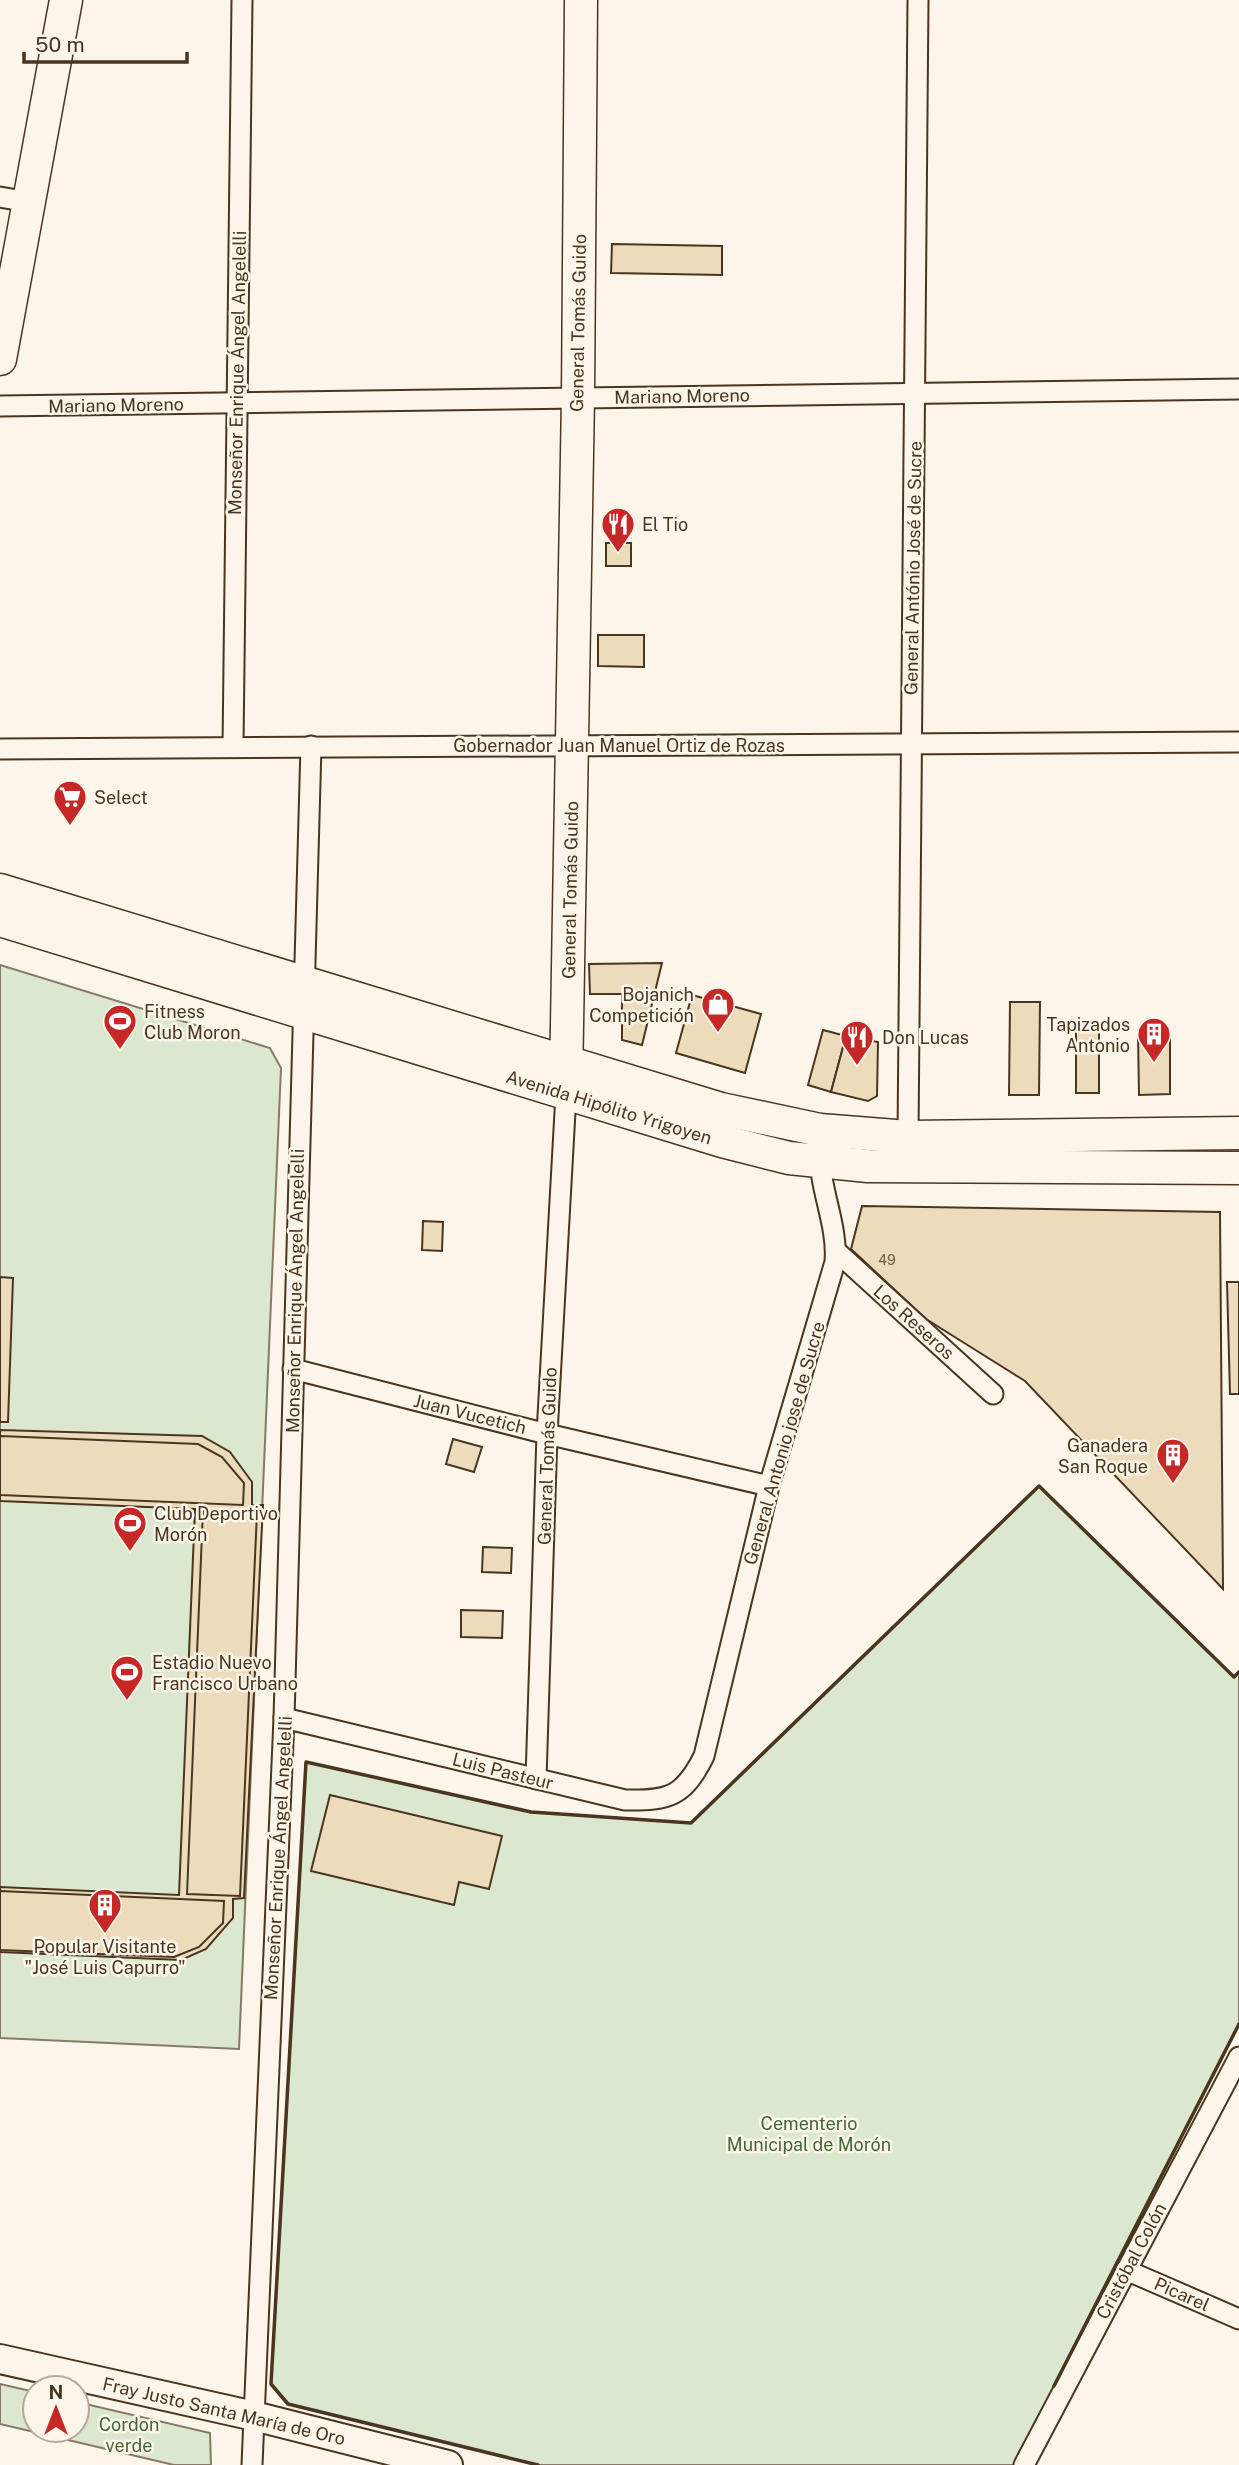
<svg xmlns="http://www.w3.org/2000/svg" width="1239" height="2465" font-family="'Public Sans',sans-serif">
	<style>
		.green { fill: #dce7d0; stroke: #887966; stroke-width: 2 }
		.building { fill: #ecdcbc; stroke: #4a3520; stroke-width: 2 }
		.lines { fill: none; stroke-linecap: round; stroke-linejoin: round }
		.street-casing { stroke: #4a3520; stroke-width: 23 }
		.secondary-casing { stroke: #4a3520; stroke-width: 32 }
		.primary-casing { stroke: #4a3520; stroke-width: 35 }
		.street { stroke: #fbf6e9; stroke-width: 19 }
		.secondary { stroke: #fbf6e9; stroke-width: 28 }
		.primary { stroke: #fbf6e9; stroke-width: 32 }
		.wall { stroke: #4a3520; stroke-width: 3.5 }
		.labels { text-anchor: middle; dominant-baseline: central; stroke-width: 5; stroke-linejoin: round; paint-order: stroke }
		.number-label { font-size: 14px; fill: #725f47 }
		.street-label { font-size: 18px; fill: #4a3520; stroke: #fbf6e9 }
		.poi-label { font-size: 18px; fill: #4a3520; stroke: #fbf6e9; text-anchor: start }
		.park-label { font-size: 18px; fill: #436837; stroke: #fbf6e9 }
	</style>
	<rect width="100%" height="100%" fill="#fbf6e9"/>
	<g class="green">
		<path d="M0,965L270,1048L281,1068L239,2049L0,2038Z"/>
		<path d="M1039,1486L1234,1677L1239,1672V2024L1014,2465H538L288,2404L271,2384L306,1762L531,1812L691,1823Z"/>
		<path d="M0,2384L35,2392V2430H77V2402L210,2433L211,2465H174L0,2424Z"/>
	</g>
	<g class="building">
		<path d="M612,244L722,246V275L611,273Z"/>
		<rect x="606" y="543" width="25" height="23"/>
		<path d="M598,635H644V667L598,666Z"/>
		<path d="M662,963L642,1045L622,1040V994H590L589,964Z"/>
		<path d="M692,995L761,1014L745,1073L676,1053Z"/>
		<path d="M1010,1002H1040L1039,1095H1009Z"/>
		<path d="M823,1030L846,1036L831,1092L808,1085Z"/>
		<rect x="1076" y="1030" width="23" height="63"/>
		<path d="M1170,1033V1094L1139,1095L1138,1034Z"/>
		<path d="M846,1036L878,1042L877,1096L868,1101L831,1092Z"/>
		<path d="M862,1206L1220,1212L1223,1589L1025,1381L926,1319L851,1249Z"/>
		<path d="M423,1221L443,1222L442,1251L422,1250Z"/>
		<path d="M0,1277L13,1278L8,1422H0Z"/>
		<path d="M1227,1282H1239V1394H1230Z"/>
		<path d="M0,1430L202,1436L230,1452L252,1482V1505H263L244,1898L233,1899V1918L206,1949L181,1960L0,1952V1887L179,1895L195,1509L0,1501Z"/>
		<path d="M0,1436L198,1444L222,1457L244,1483L243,1505L0,1495Z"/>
		<path d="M453,1439L482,1447L474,1472L446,1464Z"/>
		<path d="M203,1510L257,1512L240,1896L187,1894Z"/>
		<path d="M483,1547L512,1548L511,1573L482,1572Z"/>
		<path d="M461,1610L503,1611L502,1638L461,1637Z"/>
		<path d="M330,1795L502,1836L489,1889L459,1882L454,1905L311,1871Z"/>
		<path d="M0,1891L224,1901L223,1923L199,1947L174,1957L0,1950Z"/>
	</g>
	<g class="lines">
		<defs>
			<g id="street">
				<path d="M0,197L29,202"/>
				<path d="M0,406L1239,389"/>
				<path d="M233,747L242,0"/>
				<path d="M0,749L1239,742"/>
				<path d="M908,1137L918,0"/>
				<path d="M836,1251L993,1394"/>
				<path d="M293,1369L547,1434L769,1486"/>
				<path d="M284,1718L625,1800C670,1801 684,1796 704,1756L769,1486L835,1262C838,1224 819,1190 820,1151"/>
				<path d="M536,1779L547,1434L566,1094"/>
				<path d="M1126,2270L1239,2319"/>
				<path d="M252,2465L284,1718L311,746"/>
				<path d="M1024,2465L1239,2057"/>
			</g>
			<path id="secondary" d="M0,2359L254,2416L448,2465"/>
			<g id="primary">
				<path d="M0,359L66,0"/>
				<path d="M0,890L721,1109L820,1130L908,1137L1239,1133"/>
				<path d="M0,920L722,1141L789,1158L868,1166L1239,1168"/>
				<path d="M566,1082L578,397L581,0"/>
			</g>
		</defs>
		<use href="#street" class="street-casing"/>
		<use href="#secondary" class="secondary-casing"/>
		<use href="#primary" class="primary-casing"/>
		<use href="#street" class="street"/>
		<use href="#secondary" class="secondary"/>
		<use href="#primary" class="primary"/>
		<g class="wall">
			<path d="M1054,2386L1239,2024"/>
			<path d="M538,2465L288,2404L271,2384L306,1762L531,1812L691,1823L1039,1486L1234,1677L1239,1672"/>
		</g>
	</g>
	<defs>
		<symbol id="restaurant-pin" viewBox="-11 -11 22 30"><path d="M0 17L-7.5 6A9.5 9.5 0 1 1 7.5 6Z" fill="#c62828" stroke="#fbf6e9"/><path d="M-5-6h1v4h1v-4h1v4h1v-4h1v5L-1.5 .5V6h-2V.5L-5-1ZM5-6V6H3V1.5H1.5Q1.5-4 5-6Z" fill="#fff"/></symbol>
		<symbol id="supermarket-pin" viewBox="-11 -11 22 30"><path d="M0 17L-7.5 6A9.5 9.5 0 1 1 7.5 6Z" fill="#c62828" stroke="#fbf6e9"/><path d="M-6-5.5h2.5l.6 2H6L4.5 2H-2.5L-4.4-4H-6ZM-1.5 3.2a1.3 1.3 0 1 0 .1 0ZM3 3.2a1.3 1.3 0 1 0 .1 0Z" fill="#fff"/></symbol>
		<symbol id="shop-pin" viewBox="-11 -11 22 30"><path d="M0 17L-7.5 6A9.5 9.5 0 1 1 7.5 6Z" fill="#c62828" stroke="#fbf6e9"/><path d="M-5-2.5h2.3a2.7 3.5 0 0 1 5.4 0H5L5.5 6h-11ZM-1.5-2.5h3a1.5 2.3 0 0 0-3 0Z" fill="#fff"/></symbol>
		<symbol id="stadium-pin" viewBox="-11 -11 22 30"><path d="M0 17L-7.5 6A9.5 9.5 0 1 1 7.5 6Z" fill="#c62828" stroke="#fbf6e9"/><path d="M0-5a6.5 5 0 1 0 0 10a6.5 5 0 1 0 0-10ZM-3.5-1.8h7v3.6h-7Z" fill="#fff"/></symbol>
		<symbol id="building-pin" viewBox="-11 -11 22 30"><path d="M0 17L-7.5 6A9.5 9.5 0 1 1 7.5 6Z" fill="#c62828" stroke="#fbf6e9"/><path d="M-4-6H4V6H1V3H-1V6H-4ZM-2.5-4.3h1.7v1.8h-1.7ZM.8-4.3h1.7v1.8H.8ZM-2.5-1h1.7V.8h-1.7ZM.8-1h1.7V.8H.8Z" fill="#fff"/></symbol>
	</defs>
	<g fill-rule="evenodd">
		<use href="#restaurant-pin" x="599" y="505" width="38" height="52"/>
		<use href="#supermarket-pin" x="51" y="778" width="38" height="52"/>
		<use href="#shop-pin" x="699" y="985" width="38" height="52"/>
		<use href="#stadium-pin" x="101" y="1002" width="38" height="52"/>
		<use href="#building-pin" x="1135" y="1015" width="38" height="52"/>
		<use href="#restaurant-pin" x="838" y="1018" width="38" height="52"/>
		<use href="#building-pin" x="1154" y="1436" width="38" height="52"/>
		<use href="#stadium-pin" x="111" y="1504" width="38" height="52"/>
		<use href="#stadium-pin" x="108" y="1653" width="38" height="52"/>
		<use href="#building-pin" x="86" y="1886" width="38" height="52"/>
	</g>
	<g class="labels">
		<g class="number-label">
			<text x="887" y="1260">49</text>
		</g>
		<g class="street-label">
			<text transform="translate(578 323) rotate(-89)">General Tomás Guido</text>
			<text transform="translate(237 373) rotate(-89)">Monseñor Enrique Ángel Angelelli</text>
			<text transform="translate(682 396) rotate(-1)">Mariano Moreno</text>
			<text transform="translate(116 405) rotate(-1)">Mariano Moreno</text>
			<text transform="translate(913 568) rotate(-89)">General António José de Sucre</text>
			<text x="619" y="745">Gobernador Juan Manuel Ortiz de Rozas</text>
			<text transform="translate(570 890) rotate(-89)">General Tomás Guido</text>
			<text transform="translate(609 1107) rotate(17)">Avenida Hipólito Yrigoyen</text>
			<text transform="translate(295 1291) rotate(-89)">Monseñor Enrique Ángel Angelelli</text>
			<text transform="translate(914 1322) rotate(42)">Los Reseros</text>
			<text transform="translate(470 1414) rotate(14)">Juan Vucetich</text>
			<text transform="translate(784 1443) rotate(-74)">General Antonio jose de Sucre</text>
			<text transform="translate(547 1456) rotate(-88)">General Tomás Guido</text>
			<text transform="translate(503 1771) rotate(14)">Luis Pasteur</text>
			<text transform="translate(278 1858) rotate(-87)">Monseñor Enrique Ángel Angelelli</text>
			<text transform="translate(1131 2261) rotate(-62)">Cristóbal Colón</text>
			<text transform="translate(1182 2294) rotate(24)">Picarel</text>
			<text transform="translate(224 2411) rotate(13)">Fray Justo Santa María de Oro</text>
		</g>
		<g class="poi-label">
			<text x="642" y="524">El Tio</text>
			<text x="94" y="797">Select</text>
			<text x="694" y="994" text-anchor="end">Bojanich<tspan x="694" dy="21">Competición</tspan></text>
			<text x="144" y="1011">Fitness<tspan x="144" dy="21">Club Moron</tspan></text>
			<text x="1130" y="1024" text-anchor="end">Tapizados<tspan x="1130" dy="21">Antonio</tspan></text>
			<text x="882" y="1037">Don Lucas</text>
			<text x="1148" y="1445" text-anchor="end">Ganadera<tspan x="1148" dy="21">San Roque</tspan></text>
			<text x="154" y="1513">Club Deportivo<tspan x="154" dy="21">Morón</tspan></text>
			<text x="152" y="1662">Estadio Nuevo<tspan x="152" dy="21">Francisco Urbano</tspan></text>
			<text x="105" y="1946" text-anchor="middle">Popular Visitante<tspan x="105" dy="21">"José Luis Capurro"</tspan></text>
		</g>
		<g class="park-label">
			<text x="809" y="2123">Cementerio<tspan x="809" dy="21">Municipal de Morón</tspan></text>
			<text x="129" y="2424">Cordon<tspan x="129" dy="21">verde</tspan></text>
		</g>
	</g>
	<g transform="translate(56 2409)"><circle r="33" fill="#fbf6e9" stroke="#b4a999" stroke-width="2"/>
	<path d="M0-5L12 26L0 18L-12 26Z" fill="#c62828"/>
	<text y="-10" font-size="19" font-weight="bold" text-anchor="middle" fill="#4a3520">N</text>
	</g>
	<path d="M24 52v10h163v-10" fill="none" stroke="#4a3520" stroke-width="3.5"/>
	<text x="35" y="52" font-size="21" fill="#4a3520" stroke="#fbf6e9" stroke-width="5" paint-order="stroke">50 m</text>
</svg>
